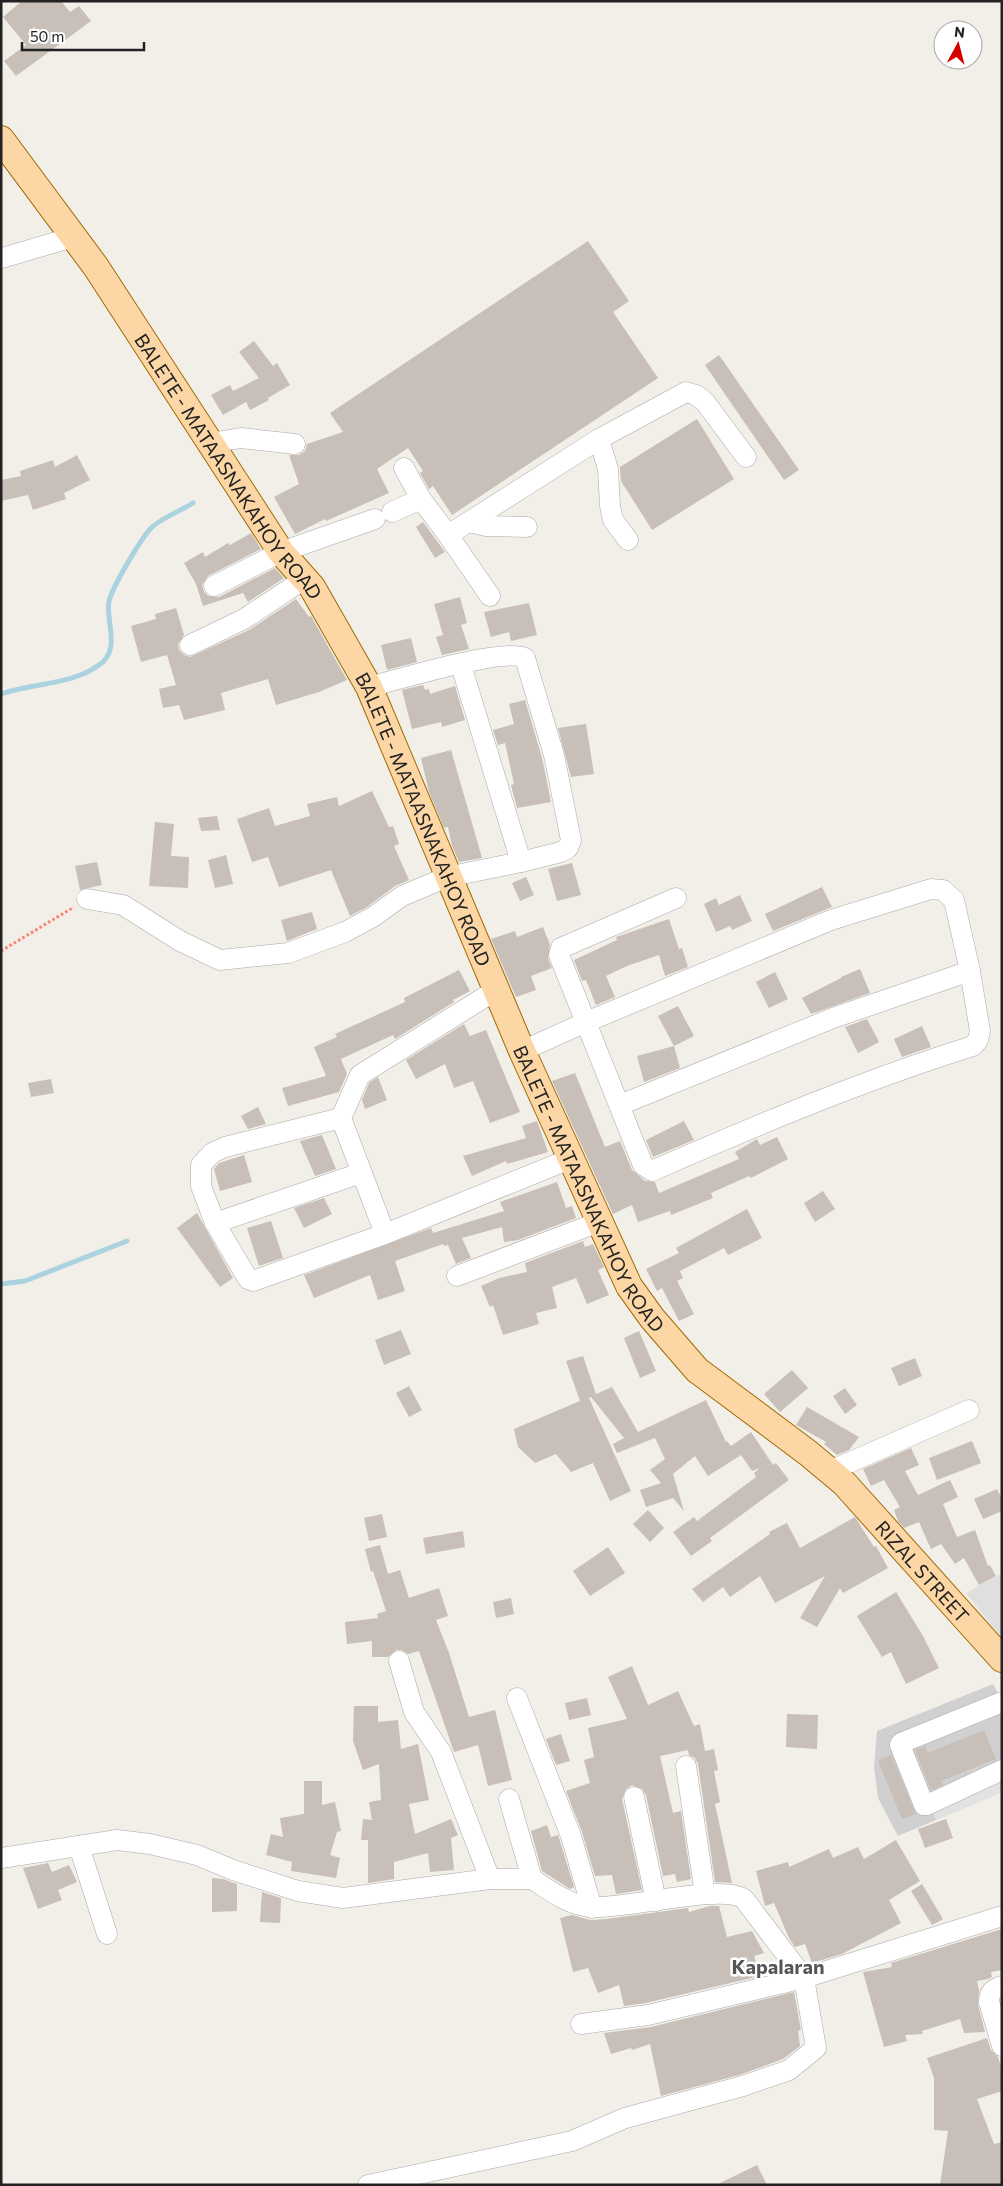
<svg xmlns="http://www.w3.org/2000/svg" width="1003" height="2186" font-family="Commissioner,sans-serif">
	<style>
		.residential { fill: #e0dfdf }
		.religious { fill: #d0d0d0 }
		.parking { fill: #e2e2e2 }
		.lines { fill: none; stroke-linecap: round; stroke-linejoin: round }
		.stream { stroke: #aad3df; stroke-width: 5 }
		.building { fill: #c7bfb8 }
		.minor-casing { stroke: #a9a9a9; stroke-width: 21 }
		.major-casing { stroke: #a06b00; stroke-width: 28 }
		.path { stroke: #fa8072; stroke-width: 3; stroke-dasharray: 2.5 2.5; stroke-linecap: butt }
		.minor { stroke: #fff; stroke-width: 20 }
		.major { stroke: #fcd6a4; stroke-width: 26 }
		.labels { text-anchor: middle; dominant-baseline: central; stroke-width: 5; stroke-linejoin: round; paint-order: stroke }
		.street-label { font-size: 19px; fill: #222; stroke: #fff }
		.neighbourhood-label { font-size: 20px; font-weight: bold; fill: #555; stroke: #fff }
	</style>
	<rect width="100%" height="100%" fill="#f2efe9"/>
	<path class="residential" d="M1002,1573V1638L966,1593Z"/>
	<path class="religious" d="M993,1684L1000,1697L1002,1709V1792L898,1836L878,1798L874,1767L877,1731Z"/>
	<path class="parking" d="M1002,1765V1792L936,1820L927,1799Z"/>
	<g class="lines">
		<g class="stream">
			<path d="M1,694C32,683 72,685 99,665C122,649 105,621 109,601C113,586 140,540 151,528C160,519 182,510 193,503"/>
			<path d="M1,1284L25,1281L127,1241"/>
		</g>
	</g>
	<g class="building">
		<path d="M22,1H61L70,12L79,6L91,21L16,76L4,61L26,45L3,17Z"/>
		<path d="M588,241L629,301L613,312L658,378L452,515L433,486L429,489L420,473L423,471L408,448L377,469L389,493L326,521L325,519L295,534L274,497L299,484L289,455H299L305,451L307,444L343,432L330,413Z"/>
		<path d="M254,341L273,366L277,363L290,385L268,398L269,400L250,410L246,402L223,415L211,395L230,385L233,391L259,378L239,352Z"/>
		<path d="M719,355L799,470L784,480L705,365Z"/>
		<path d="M697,419L734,479L652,530L621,481L620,467Z"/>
		<path d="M77,455L90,480L64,493L66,499L33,510L28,495L1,501V480L21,476L20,471L53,460L55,467Z"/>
		<path d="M423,522L445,552L435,558L416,527Z"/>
		<path d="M251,533L261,549L208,576L202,585L204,592L208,596L219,597L275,568L284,578L248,602L243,593L203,606L196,584L184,563L203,552L205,557L228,543L230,545Z"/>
		<path d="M460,597L467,623L461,625L469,649L442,655L436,637L443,635L434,604Z"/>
		<path d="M296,599L309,617L311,616L347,680L319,692L276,705L268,679L221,693L225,710L184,720L179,705L163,708L159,689L176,685L167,655L141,662L131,626L156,619L155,614L176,608L184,635L178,644L179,650L184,655L190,657L249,630Z"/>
		<path d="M529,603L537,635L511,641L509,632L491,637L484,612Z"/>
		<path d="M411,638L417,662L387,670L381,645Z"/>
		<path d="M423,685L425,690L429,689L430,694L455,686L465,720L442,727L441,722L412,729L402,690Z"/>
		<path d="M525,700L542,758L551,802L517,808L511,785L514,784L505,743L498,745L493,730L514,724L509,704Z"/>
		<path d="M586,724L594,774L571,777L558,728Z"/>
		<path d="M451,750L482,858L459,862L452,846L448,827L444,828L429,792L421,758Z"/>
		<path d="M372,791L389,827L393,826L399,844L394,846L409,880L395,886L367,907L350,916L331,870L279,887L268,857L252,862L237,819L269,808L275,826L310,816L307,804L337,797L339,806Z"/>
		<path d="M217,816L220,830L201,831L198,818Z"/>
		<path d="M155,822L174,824L171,856L189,857L188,888L149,886Z"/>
		<path d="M226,855L233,884L215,888L208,860Z"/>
		<path d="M97,862L102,885L80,890L75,866Z"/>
		<path d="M572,863L581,895L557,901L548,869Z"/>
		<path d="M526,877L534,895L520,901L512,883Z"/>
		<path d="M822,887L832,907L773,931L765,914Z"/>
		<path d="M740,895L752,921L732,930L730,926L716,932L704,904L716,898L719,905Z"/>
		<path d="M312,912L317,929L287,941L281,920Z"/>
		<path d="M669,919L679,949L682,948L688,967L665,976L659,955L627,966L606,976L615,997L596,1005L586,980L582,981L574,960L617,940L616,937Z"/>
		<path d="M543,927L550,945L548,959L552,968L531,976L536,990L516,997L491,939L515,931L517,937Z"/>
		<path d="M860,969L870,993L811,1014L802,998L841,978V977Z"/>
		<path d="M459,970L470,991L453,1000L454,1002L395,1039L393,1035L341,1059L347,1074L339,1092L288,1106L282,1088L326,1076L314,1047L337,1037L335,1034L405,1002L404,998Z"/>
		<path d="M775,972L788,999L769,1008L756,982Z"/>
		<path d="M678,1006L694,1036L674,1046L658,1016Z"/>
		<path d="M867,1019L879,1042L858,1053L845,1027Z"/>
		<path d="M464,1024L470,1036L486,1030L520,1112L490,1123L473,1081L454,1088L445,1064L416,1079L406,1060Z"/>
		<path d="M922,1026L931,1047L902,1057L894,1039Z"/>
		<path d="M674,1046L680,1068L644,1082L637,1056Z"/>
		<path d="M575,1073L605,1147L620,1141L632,1170L645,1181L655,1182L659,1193L739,1159L735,1152L757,1139L760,1145L777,1137L788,1159L751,1178L749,1176L711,1193L713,1198L671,1215L670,1211L638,1222L632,1205L613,1214L552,1081Z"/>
		<path d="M378,1077L387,1100L365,1109L362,1100L369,1083Z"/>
		<path d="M51,1079L54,1093L31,1097L28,1083Z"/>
		<path d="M258,1107L266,1124L248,1129L241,1116Z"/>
		<path d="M537,1121L548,1152L507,1164L506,1161L472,1176L463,1156L526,1138L522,1126Z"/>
		<path d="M684,1121L694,1140L653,1157L646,1140Z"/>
		<path d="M322,1135L336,1169L315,1176L300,1141Z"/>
		<path d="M244,1155L252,1182L220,1191L214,1169L219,1163Z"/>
		<path d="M557,1182L566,1208L572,1206L576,1218L518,1240L504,1242L502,1227L462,1238L471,1258L456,1264L448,1245L444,1246L443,1244L395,1261L405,1291L378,1300L370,1275L314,1298L304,1275L431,1228L433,1233L504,1211L500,1202Z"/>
		<path d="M823,1191L835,1209L815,1222L804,1203Z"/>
		<path d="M324,1198L332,1214L304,1228L294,1208Z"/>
		<path d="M747,1209L762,1238L728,1255L724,1248L680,1271L683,1278L677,1281L694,1314L679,1321L662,1288L657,1291L646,1269L679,1253L676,1248Z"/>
		<path d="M197,1213L233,1278L220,1287L177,1228Z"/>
		<path d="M271,1221L283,1258L259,1266L247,1228Z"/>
		<path d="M583,1241L585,1247L593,1244L604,1267L598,1270L609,1295L587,1304L576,1278L552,1287L557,1308L536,1313L539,1324L503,1335L493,1305L490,1307L481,1286L499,1278L527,1272L525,1263Z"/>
		<path d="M401,1330L411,1354L384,1365L375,1340Z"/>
		<path d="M639,1331L656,1371L640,1378L624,1338Z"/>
		<path d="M583,1356L596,1394L612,1387L638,1432L706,1400L726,1442L727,1441L731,1446L751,1432L773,1465L776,1463L789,1480L710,1538L712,1541L691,1556L673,1532L694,1517L697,1521L756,1477L754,1473L760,1468L752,1471L741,1455L708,1476L695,1456L673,1474L684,1511L673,1498L646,1507L640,1490L661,1483L650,1470L665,1459L655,1438L617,1453L613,1444L624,1438L591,1397L589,1398L631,1491L610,1501L593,1463L571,1472L556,1454L535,1463L518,1447L514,1429L580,1401L566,1361Z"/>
		<path d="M915,1358L922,1376L899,1386L891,1368Z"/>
		<path d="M792,1370L808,1388L780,1412L764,1394Z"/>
		<path d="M409,1386L422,1410L409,1417L396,1393Z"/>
		<path d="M845,1388L857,1405L845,1414L833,1396Z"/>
		<path d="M807,1407L859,1437L849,1450L837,1455L824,1444L826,1442L796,1425Z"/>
		<path d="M972,1441L981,1463L937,1480L929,1458Z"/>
		<path d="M911,1448L919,1465L905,1471L918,1495L950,1480L958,1497L943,1504L957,1537L975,1530L988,1566L990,1565L996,1576L979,1585L964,1558L955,1564L941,1544L931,1549L919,1522L904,1528L898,1521L894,1510L900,1507L884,1480L871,1486L863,1469Z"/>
		<path d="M997,1489L1002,1499V1511L983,1519L974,1499Z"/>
		<path d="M648,1510L664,1528L650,1542L633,1524Z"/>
		<path d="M382,1514L387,1537L369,1541L364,1518Z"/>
		<path d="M855,1517L874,1547L876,1546L888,1568L843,1593L840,1588L817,1627L800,1618L825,1576L775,1603L760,1576L730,1597L723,1587L703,1602L692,1589L770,1534L769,1532L787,1523L800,1548Z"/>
		<path d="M463,1531L465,1547L426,1554L423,1538Z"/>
		<path d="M380,1545L388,1574L400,1570L409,1598L439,1588L448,1616L436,1620L449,1653L469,1717L495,1710L512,1780L488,1786L478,1745L454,1752L419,1651L408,1654L402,1650H396L388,1657H372V1641L347,1644L345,1622L378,1618L377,1614L386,1611L373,1571L371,1572L365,1549Z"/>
		<path d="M608,1547L625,1573L590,1596L573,1571Z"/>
		<path d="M896,1592L923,1636L939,1668L906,1684L891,1652L882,1657L857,1616Z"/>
		<path d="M511,1598L514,1614L496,1618L493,1602Z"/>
		<path d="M632,1666L648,1705L678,1691L694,1726L700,1724L705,1751L714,1749L718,1770L714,1771L720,1802L715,1804L732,1883L715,1882L698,1764L695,1758L689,1755L688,1750L660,1756L673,1813L681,1811L691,1879L677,1882L675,1874L663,1876L646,1795L642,1789L632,1785L626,1789L622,1799L642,1890L616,1894L612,1875L595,1876L582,1832L566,1791L590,1783L584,1760L594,1757L588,1728L627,1719L608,1677Z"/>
		<path d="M587,1698L591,1715L569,1720L565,1703Z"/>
		<path d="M354,1706H378V1722L398,1720L401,1749L418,1744L429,1800L409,1804L415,1834L451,1819L458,1835L451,1838L454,1870L430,1872L428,1853L394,1862V1879L368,1883V1840H361L363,1819L372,1820L369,1802L381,1800L379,1764L363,1770L353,1741Z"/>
		<path d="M787,1714L818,1715L817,1749L786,1747Z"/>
		<path d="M984,1730L996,1759L941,1781L943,1785L931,1790L915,1750L925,1746L928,1753Z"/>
		<path d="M561,1734L570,1761L556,1765L546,1739Z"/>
		<path d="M891,1755L916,1814L902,1819L878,1761Z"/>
		<path d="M304,1781H322V1805L335,1802L341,1831L337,1832L330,1855L340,1858L336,1878L291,1871L292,1862L266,1855L271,1834L283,1837L280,1818L304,1814Z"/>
		<path d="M946,1819L953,1838L925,1848L918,1829Z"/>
		<path d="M547,1825L551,1837L558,1835L574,1887L570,1889L542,1871L531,1831Z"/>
		<path d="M896,1840L920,1881L889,1900L901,1923L842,1954L812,1963L805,1944L795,1947L789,1938L774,1903L765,1906L756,1871L788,1862L789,1867L829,1849L833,1858L858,1847L864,1859Z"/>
		<path d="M48,1863L52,1872L69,1865L77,1882L58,1890L62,1900L38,1909L23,1868Z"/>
		<path d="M212,1878L223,1879L237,1884V1911L212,1912Z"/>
		<path d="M922,1884L943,1919L932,1925L911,1891Z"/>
		<path d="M262,1892L281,1898L280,1923L260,1922Z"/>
		<path d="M710,1906H719L727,1937L752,1931L764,1953L754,1956L760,1976L646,2003L624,2006L619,1985L598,1993L588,1968L573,1972L560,1918L572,1915L590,1920L607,1919L688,1908L689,1912Z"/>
		<path d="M1002,1929V1970L991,1972L992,1977L988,1979L977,1981L979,1990L978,2005L985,2032L964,2033L960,2019L922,2031L923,2034L905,2035L907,2041L884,2047L863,1972L892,1967L891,1963Z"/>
		<path d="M794,1992L801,2030L798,2031L800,2046L783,2059L739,2075L661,2096L650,2044L632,2050L631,2048L611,2054L604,2033L651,2027Z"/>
		<path d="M987,2038L991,2050L998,2057L1002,2070V2091L977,2099L994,2144L1002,2142V2185H940L948,2131L934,2130V2078L927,2058Z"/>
		<path d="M757,2165L767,2185H716Z"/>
	</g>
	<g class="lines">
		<defs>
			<g id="minor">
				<path d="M2,258L73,237"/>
				<path d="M599,439L608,469L610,506L613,520L628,540"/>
				<path d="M210,443L241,438L295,444"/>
				<path d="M404,468L421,499L448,535L599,439L686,392L696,395L705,402L746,457"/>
				<path d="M392,512L421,499"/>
				<path d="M469,522L486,526L527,527"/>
				<path d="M448,535L490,596"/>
				<path d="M214,586L281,552L375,519"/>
				<path d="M190,645L244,619L306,578"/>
				<path d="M461,665L521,862"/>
				<path d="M676,898L561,948L559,955L643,1165L652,1171C757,1125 864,1080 973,1046L978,1040L980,1031L970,971"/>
				<path d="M87,899L123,905L180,941L220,960L288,953L345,932L373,917L402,896L447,877L521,862L561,852L568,848L571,840L554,755L525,658C504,647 397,680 369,687"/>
				<path d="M496,990L360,1075L341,1118L225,1147L212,1153L201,1165V1186L215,1223L248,1279L253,1281L385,1234L570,1159"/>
				<path d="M522,1051L584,1023L831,920L931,889L943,890L954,900L970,971L833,1018L620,1105"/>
				<path d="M341,1118L385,1234"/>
				<path d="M215,1223L361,1173"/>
				<path d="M457,1276L599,1222"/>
				<path d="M830,1471L969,1410"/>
				<path d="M399,1661L414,1712L441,1752L490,1879"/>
				<path d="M517,1698L571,1836L592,1908"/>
				<path d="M1002,1702L901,1743L900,1745L924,1805H927L1002,1770"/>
				<path d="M686,1766L705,1894"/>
				<path d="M634,1797L656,1901"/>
				<path d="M79,1846L107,1934"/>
				<path d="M1,1858L117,1840L150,1844L197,1855L233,1870L298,1891L343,1898L490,1879H532"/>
				<path d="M1002,1986C993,1989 989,1992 989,2002L1002,2046"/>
				<path d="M581,2024L648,2015L804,1978L1002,1916"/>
				<path d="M368,2185L572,2141L625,2118L743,2086L789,2070L816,2048L804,1978L744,1899C722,1883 623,1910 591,1907C568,1905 551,1891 532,1879L509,1799"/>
			</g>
			<g id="major">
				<path id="s1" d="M1,139L96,267L281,552L312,587L369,687L522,1051L629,1286L652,1318L697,1370L808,1453L844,1483L1002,1659"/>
			</g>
		</defs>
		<use href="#minor" class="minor-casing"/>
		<use href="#major" class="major-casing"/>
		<path class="path" d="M1,951L74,907"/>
		<use href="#minor" class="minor"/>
		<use href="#major" class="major"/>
	</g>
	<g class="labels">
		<g class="street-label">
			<text stroke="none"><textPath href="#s1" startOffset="399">BALETE - MATAASNAKAHOY ROAD</textPath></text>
			<text stroke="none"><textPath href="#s1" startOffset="804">BALETE - MATAASNAKAHOY ROAD</textPath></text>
			<text stroke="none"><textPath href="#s1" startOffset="1209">BALETE - MATAASNAKAHOY ROAD</textPath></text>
			<text stroke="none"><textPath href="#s1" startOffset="1726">RIZAL STREET</textPath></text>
		</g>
		<g class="neighbourhood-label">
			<text x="778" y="1966">Kapalaran</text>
		</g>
	</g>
	<rect width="1003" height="2186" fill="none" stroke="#222222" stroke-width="5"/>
	<g transform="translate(958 45) rotate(7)"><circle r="24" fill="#ffffff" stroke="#a7a7a7"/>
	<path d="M0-4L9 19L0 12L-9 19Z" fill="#d40000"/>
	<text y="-8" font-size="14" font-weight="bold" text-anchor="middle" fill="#222222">N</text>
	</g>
	<path d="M22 42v8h122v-8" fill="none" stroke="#222222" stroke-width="2.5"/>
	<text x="30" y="42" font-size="15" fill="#222222" stroke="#ffffff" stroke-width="4" paint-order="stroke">50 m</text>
</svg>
